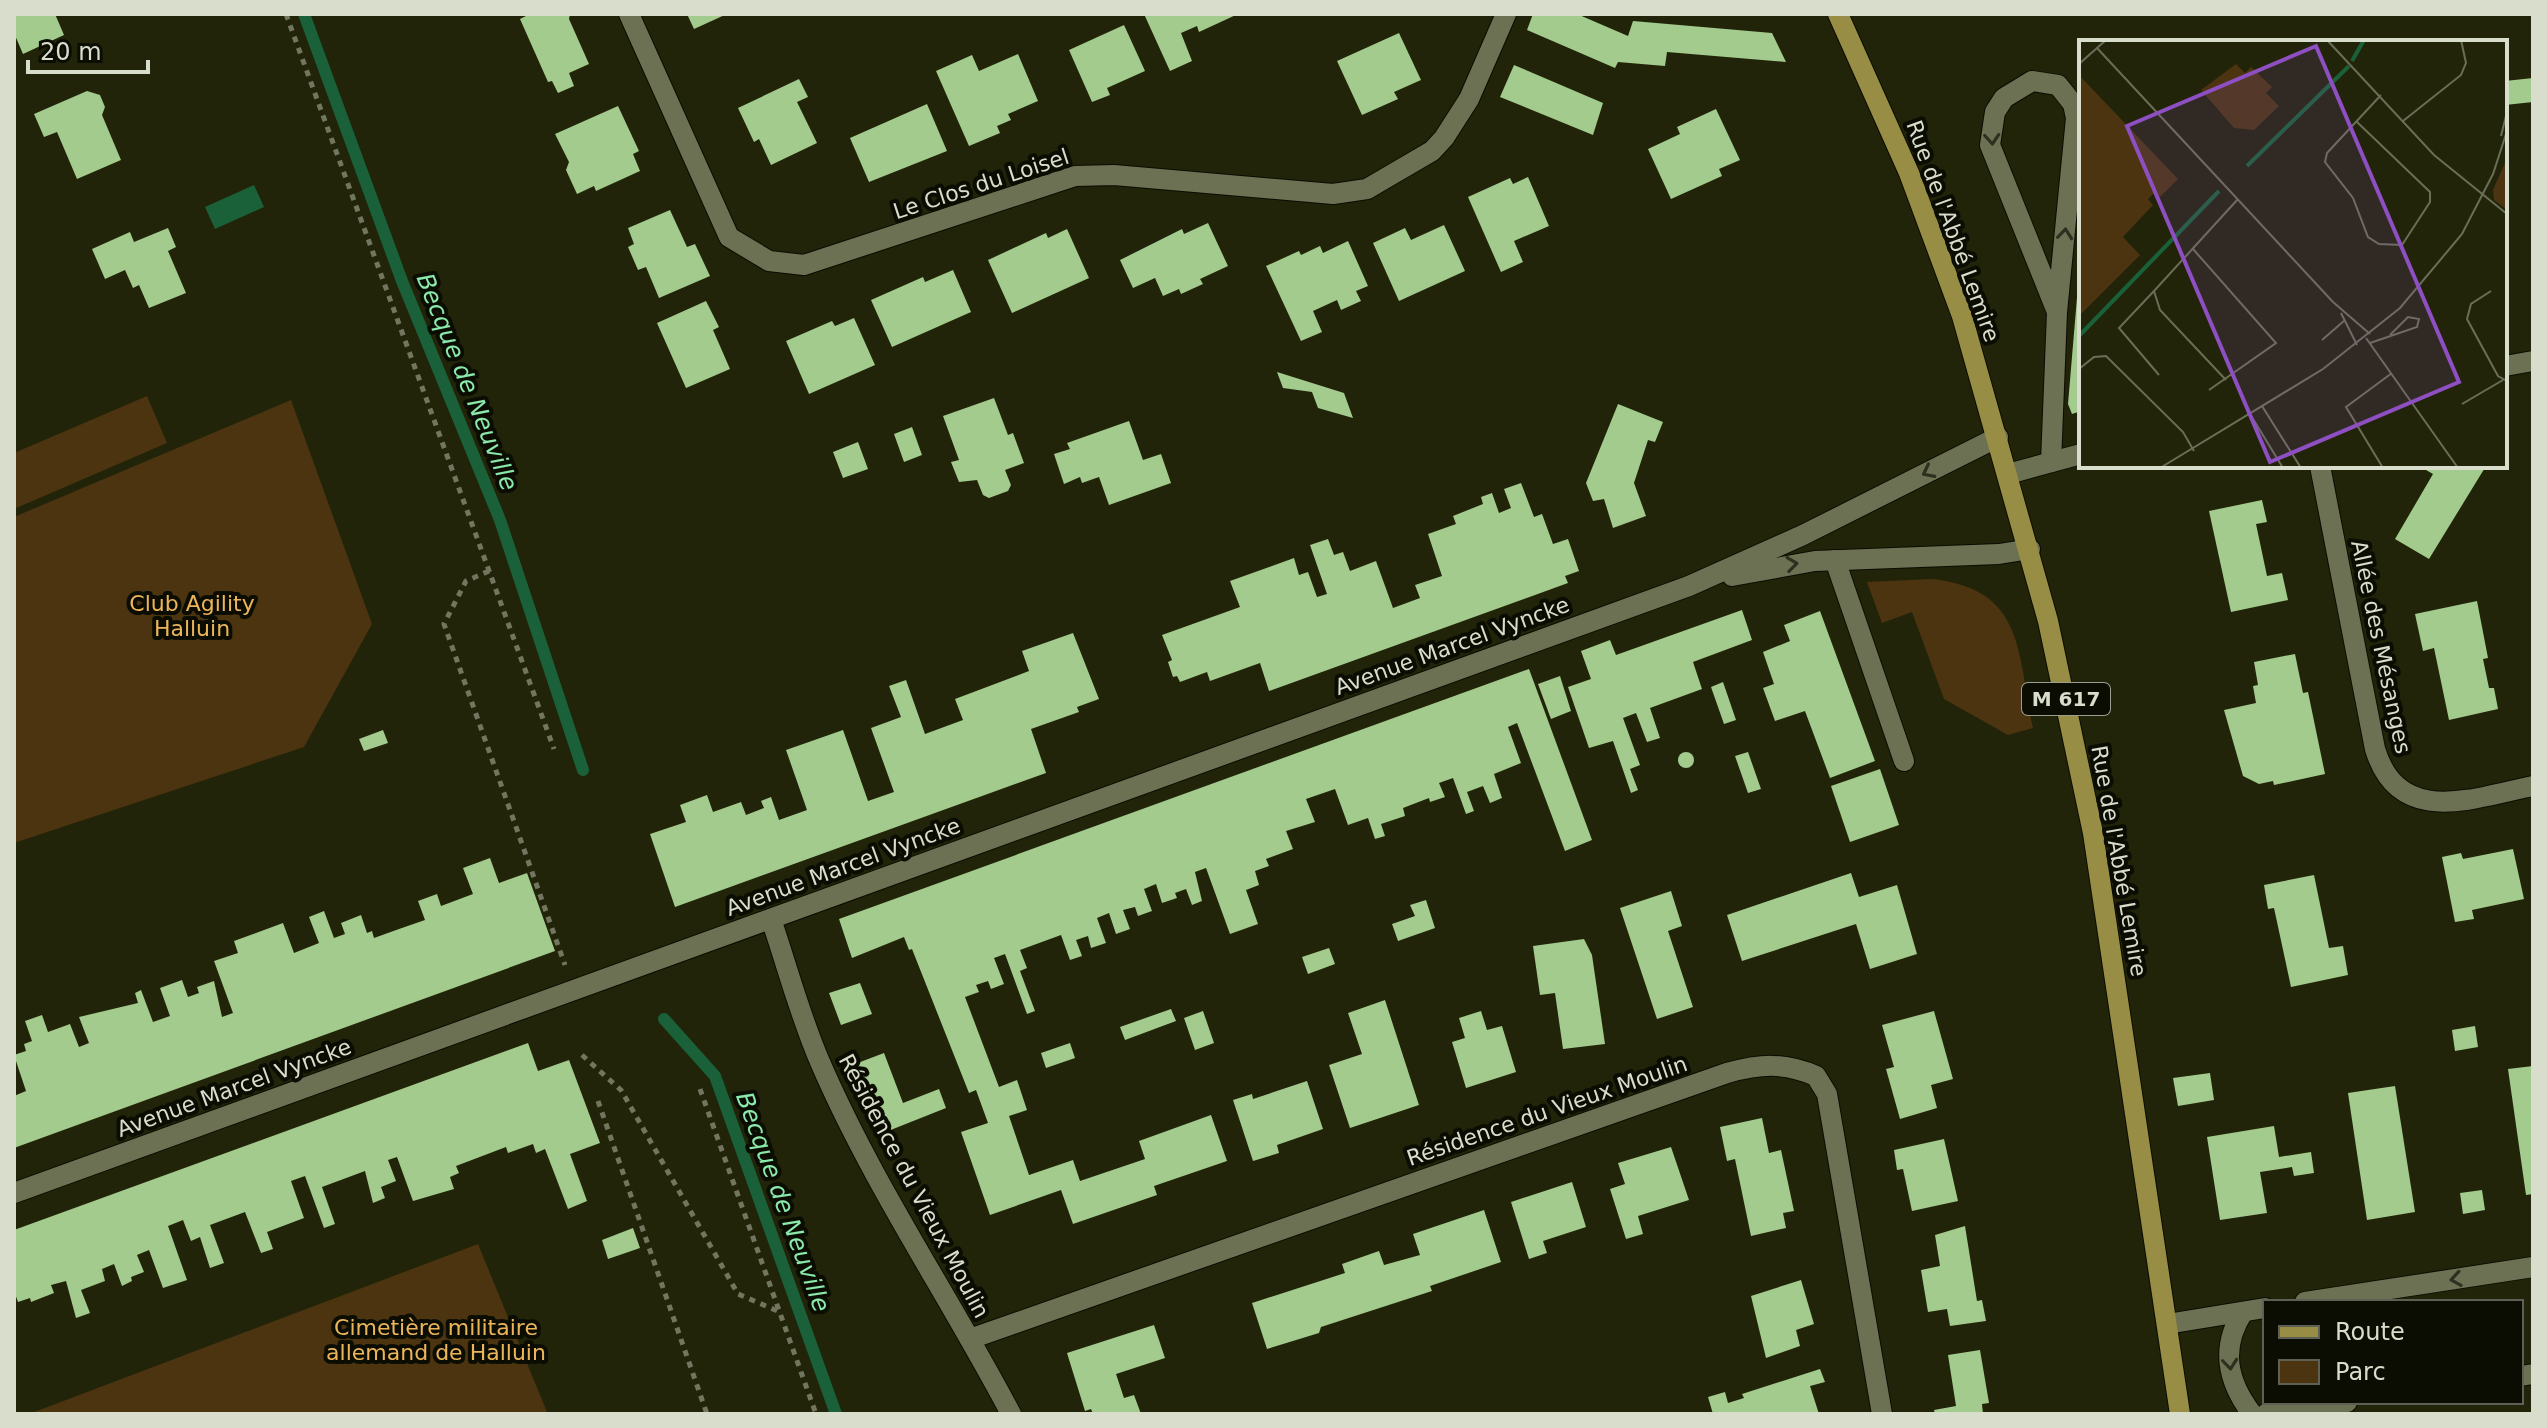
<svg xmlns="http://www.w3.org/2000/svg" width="2547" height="1428" font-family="'DejaVu Sans',sans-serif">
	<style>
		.green { fill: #4b340f }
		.water { fill: #1a6139 }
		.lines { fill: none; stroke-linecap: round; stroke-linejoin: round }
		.stream { stroke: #1a6139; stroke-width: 12 }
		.building { fill: #a3cb8d }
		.street-casing { stroke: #0b0d00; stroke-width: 22 }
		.primary-casing { stroke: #0b0d00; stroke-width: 22 }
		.path { stroke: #72765f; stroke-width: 5; stroke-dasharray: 6 6; stroke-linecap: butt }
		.street { stroke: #6c7153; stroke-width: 20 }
		.primary { stroke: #988d45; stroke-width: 20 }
		.oneway { stroke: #2d301f }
		.labels { text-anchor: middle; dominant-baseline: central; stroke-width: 8; stroke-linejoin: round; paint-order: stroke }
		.shield { fill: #0b0d03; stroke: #9b9f90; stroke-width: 2 }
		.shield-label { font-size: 20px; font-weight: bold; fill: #d9ddcc }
		.street-label { font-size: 22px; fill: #d9ddcc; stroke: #0b0d03 }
		.park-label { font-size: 22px; fill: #edb55a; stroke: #0b0d03 }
		.water-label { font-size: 24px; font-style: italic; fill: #8be9ab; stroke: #0b0d03 }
		.inset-river { fill: none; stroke: #1a6139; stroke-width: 4 }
		.inset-road { fill: none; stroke: #6b6e57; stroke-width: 2 }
		.view { fill: #8e4fc2; fill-opacity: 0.15; stroke: #8e4fc2; stroke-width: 4 }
		.inset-edge { fill: none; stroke: #d9ddcc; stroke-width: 4 }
	</style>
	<rect width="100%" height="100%" fill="#212409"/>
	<g class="green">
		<path d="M147,396L167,443L14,509V453Z"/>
		<path d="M291,400L372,624L304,747L14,843V517Z"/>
		<path d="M1932,579C2025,589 2017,652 2033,728L2008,735L1944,699L1912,612L1882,623L1867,582Z"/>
		<path d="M478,1244L547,1412L29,1414Z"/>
	</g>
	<path class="water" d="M254,185L264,207L215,229L205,207Z"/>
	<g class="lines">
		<g class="stream">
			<path d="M304,14L402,281L500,520L583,770"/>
			<path d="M664,1019L715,1076L836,1414"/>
		</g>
	</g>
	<g class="building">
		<path d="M14,14H55L64,35L23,54L14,33Z"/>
		<path d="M530,14H570L569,19L589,64L569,73L574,86L558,93L552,81L548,82L520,19Z"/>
		<path d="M687,14H727L694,29Z"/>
		<path d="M1144,14H1238L1199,32L1197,26L1181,33L1192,61L1170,71Z"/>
		<path d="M1533,14H1577L1628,36L1633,21L1772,33L1786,62L1667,52L1665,66L1618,62L1615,68L1527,30Z"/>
		<path d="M1124,25L1145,71L1107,88L1110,95L1092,102L1069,50Z"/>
		<path d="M1399,33L1421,80L1394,92L1398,99L1362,115L1337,61Z"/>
		<path d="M1018,54L1038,101L1008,114L1011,120L997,126L1000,133L969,146L936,71L972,55L979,71Z"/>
		<path d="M1514,65L1603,103L1593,135L1500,97Z"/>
		<path d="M2533,78V102L2505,105V81Z"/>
		<path d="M799,79L808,97L797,102L817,143L771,165L759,139L754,142L738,108Z"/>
		<path d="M87,91L100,95L105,107L102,115L121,160L77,179L57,132L44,137L34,114Z"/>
		<path d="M927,104L947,151L869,182L850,138Z"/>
		<path d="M618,106L639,151L633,154L640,171L596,191L594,186L577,194L566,170L569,162L555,134Z"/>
		<path d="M1716,109L1740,160L1719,169L1722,176L1671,199L1648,149L1680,134L1677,127Z"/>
		<path d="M1528,177L1549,226L1514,241L1523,262L1501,272L1468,197L1510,178L1513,184Z"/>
		<path d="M670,210L687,247L695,244L710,276L659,298L646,267L638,270L628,247L634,244L628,228Z"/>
		<path d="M1208,223L1228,266L1200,279L1203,284L1181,294L1179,289L1163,296L1155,278L1133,288L1120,260L1182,229L1184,234Z"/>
		<path d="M1444,225L1465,271L1399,301L1373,243L1405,228L1411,240Z"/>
		<path d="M168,228L176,247L168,251L186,293L149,308L139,285L133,288L125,270L105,279L92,249L130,232L134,242Z"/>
		<path d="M1067,229L1089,278L1012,313L988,260L1046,233L1048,238Z"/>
		<path d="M1348,241L1368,286L1356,291L1361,301L1341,310L1337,300L1313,311L1322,332L1301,341L1266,266L1299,251L1301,255L1320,246L1323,253Z"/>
		<path d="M953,270L971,312L892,347L871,300L923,277L925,282Z"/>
		<path d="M2079,274L2081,411L2072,414L2068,404Z"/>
		<path d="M706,301L719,327L713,330L730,369L686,388L657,323Z"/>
		<path d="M854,318L875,365L809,394L786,341L832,321L835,326Z"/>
		<path d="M1277,372L1344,393L1353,418L1318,408L1312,392L1283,388Z"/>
		<path d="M994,398L1008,435L1013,433L1024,463L1005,470L1011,485L1008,491L989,498L983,495L977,480L959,482L951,462L959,460L943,416Z"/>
		<path d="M1618,404L1663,422L1655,442L1648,440L1634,483L1646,516L1613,528L1604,499L1593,501L1586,483Z"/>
		<path d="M1129,421L1143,460L1161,454L1171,483L1109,505L1099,477L1082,483L1080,477L1064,484L1054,454L1070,449L1067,443Z"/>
		<path d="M912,427L922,455L904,462L894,434Z"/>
		<path d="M858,442L868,469L843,478L833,452Z"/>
		<path d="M2419,466H2486L2429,559L2395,539L2433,474Z"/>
		<path d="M1521,483L1534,517L1542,514L1553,544L1568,539L1579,571L1565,576L1568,583L1269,691L1260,663L1210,681L1207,672L1180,682L1177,676L1173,677L1168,662L1172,660L1162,635L1240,607L1230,581L1294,558L1299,575L1308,572L1317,597L1327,594L1310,545L1328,539L1334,555L1343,552L1350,571L1376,561L1393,608L1420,598L1415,585L1442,576L1428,534L1456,524L1453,516L1483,504L1481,497L1492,493L1499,513L1511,508L1504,489Z"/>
		<path d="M2262,500L2267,522L2256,524L2267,576L2282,573L2288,600L2231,612L2209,511Z"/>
		<path d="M2477,601L2488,658L2483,659L2489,688H2494L2498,709L2449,720L2434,648L2423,651L2415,614Z"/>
		<path d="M1742,610L1752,640L1693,662L1702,689L1650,708L1660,738L1647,742L1636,713L1623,718L1640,765L1630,769L1638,790L1631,793L1613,741L1589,748L1568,687L1591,679L1581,651L1610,640L1616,655Z"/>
		<path d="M1820,611L1875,761L1830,778L1805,711L1775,721L1763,688L1774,684L1763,652L1790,641L1784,625Z"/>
		<path d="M1073,633L1099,699L1077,707L1079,712L1031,729L1046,773L675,907L650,834L686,822L680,805L707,795L713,812L741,802L746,815L764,808L761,801L771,797L779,820L807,810L786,750L843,730L868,801L894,792L871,728L901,717L889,686L906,680L925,734L963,720L955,699L1029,671L1022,651Z"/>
		<path d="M2295,654L2303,693L2308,692L2325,774L2274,785L2273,781L2259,784L2243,776L2224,710L2256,703L2253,686L2258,685L2254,662Z"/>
		<path d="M1529,669L1592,840L1565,851L1517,723L1508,727L1521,763L1494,774L1502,798L1490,803L1483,786L1467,792L1474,811L1466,814L1453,778L1439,783L1445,797L1430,802L1429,798L1403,808L1405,816L1381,824L1385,836L1375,839L1368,818L1348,825L1335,789L1306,799L1315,822L1286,831L1293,849L1266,859L1269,866L1255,871L1259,885L1246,890L1258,924L1230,934L1206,868L1195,872L1202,901L1192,905L1186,889L1175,893L1177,898L1162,903L1156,884L1144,889L1152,911L1138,916L1135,907L1123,910L1130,929L1116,934L1109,913L1097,918L1106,943L1091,948L1088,936L1076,940L1082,956L1070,960L1061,935L1020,950L1027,968L1020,971L1035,1011L1027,1014L1005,954L994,958L1004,984L991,989L988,981L976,985L979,992L965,997L999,1087L1017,1080L1027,1110L1009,1116L1029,1175L1073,1160L1080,1181L1145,1159L1139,1141L1211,1115L1227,1161L1154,1186L1157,1195L1073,1224L1061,1190L990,1215L961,1132L988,1123L976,1090L969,1093L912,949L909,950L904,937L852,958L839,919Z"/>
		<path d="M1560,676L1571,711L1551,719L1538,684Z"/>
		<path d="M1723,682L1736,720L1724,724L1711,687Z"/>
		<path d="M383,730L388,743L364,751L359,739Z"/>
		<path d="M1748,752L1761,789L1748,793L1735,756Z"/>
		<circle cx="1686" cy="760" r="8"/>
		<path d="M1880,769L1899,825L1850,842L1831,786Z"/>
		<path d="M2513,849L2524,899L2472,910L2474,919L2455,922L2442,857L2461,853L2463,859Z"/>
		<path d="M490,858L499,883L527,873L555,951L14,1148V1096L26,1091L14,1055L26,1051L24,1044L32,1041L25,1021L42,1015L48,1032L70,1024L79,1047L89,1043L79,1017L138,1003L135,993L141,990L153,1022L170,1016L160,988L182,980L188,997L199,993L197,987L214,981L222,1017L233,1013L214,961L238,953L234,941L283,923L294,953L319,943L309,917L324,911L334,938L345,934L341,923L361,915L367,933L372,931L374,938L399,929L425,920L418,901L437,894L441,906L473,894L463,868Z"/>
		<path d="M1851,873L1859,897L1897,885L1917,954L1870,969L1856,924L1742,961L1727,915Z"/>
		<path d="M2314,875L2329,948L2343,946L2348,975L2291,987L2274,908L2268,909L2264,885Z"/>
		<path d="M1671,891L1682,926L1668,931L1693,1007L1657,1019L1620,908Z"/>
		<path d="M1426,900L1435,928L1398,941L1392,924L1415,916L1410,905Z"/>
		<path d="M1584,939L1592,955L1605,1044L1563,1049L1555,993L1540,995L1533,946Z"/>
		<path d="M1329,948L1335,964L1308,974L1302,957Z"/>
		<path d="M860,983L872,1014L841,1025L829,993Z"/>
		<path d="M1385,1000L1419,1105L1350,1128L1329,1065L1362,1054L1348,1013Z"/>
		<path d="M1171,1009L1176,1021L1125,1040L1120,1027Z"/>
		<path d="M1203,1011L1214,1043L1195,1050L1184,1018Z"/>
		<path d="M1481,1011L1487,1030L1502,1026L1516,1072L1466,1088L1452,1042L1465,1038L1459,1018Z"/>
		<path d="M1934,1011L1953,1079L1931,1085L1937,1108L1900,1119L1886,1069L1894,1067L1882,1025Z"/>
		<path d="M2475,1026L2478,1047L2455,1051L2452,1030Z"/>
		<path d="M528,1043L538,1071L569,1060L600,1143L570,1154L587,1201L568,1209L545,1149L536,1153L533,1144L508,1153L506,1147L456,1166L459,1173L450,1177L454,1189L413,1201L397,1157L388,1160L396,1181L381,1187L385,1198L373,1203L365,1171L322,1187L335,1224L324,1228L305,1176L291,1181L304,1218L267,1232L273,1249L261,1253L245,1212L210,1225L224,1263L210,1268L200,1237L191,1241L183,1220L168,1226L187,1280L163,1288L149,1250L137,1255L144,1272L131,1277L132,1281L122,1286L114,1264L102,1269L105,1281L81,1290L90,1313L76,1318L66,1281L51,1285L54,1293L31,1302L30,1298L18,1302L14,1291V1230Z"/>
		<path d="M1070,1043L1075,1058L1046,1068L1041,1053Z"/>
		<path d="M884,1053L903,1103L939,1089L946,1108L878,1135L871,1115L879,1112L872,1094L867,1096L855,1064Z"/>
		<path d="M2533,1066V1194L2526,1195L2508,1069Z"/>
		<path d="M2210,1073L2214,1100L2178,1106L2173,1078Z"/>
		<path d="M1307,1081L1323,1129L1277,1145L1279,1153L1253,1161L1233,1100L1252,1094L1253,1099Z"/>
		<path d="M2395,1086L2415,1212L2367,1220L2348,1093Z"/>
		<path d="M1762,1118L1769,1153L1781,1150L1794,1211L1783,1213L1786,1228L1751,1236L1735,1159L1727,1161L1720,1127Z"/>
		<path d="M2274,1126L2279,1157L2311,1152L2314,1173L2294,1176L2292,1167L2260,1172L2267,1213L2220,1220L2207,1137Z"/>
		<path d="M1944,1139L1958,1201L1912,1211L1903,1169L1897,1170L1894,1150Z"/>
		<path d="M1671,1147L1689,1200L1638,1216L1643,1234L1626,1239L1610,1189L1625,1184L1618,1163Z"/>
		<path d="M1572,1182L1586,1227L1543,1241L1547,1253L1529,1259L1511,1202Z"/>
		<path d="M2482,1190L2485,1210L2463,1214L2460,1193Z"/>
		<path d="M1484,1210L1501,1262L1430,1286L1432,1291L1321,1327L1319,1333L1267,1349L1252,1303L1345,1273L1342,1264L1379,1251L1384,1265L1420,1255L1413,1234Z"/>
		<path d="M1965,1226L1977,1301L1982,1300L1986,1321L1950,1326L1947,1309L1928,1312L1921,1270L1940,1266L1935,1235Z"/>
		<path d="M633,1228L640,1248L608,1259L602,1240Z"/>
		<path d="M1801,1280L1814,1324L1796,1330L1800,1346L1766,1358L1751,1296Z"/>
		<path d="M1154,1325L1165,1358L1116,1374L1124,1398L1134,1395L1141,1414H1093L1091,1409L1085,1411L1067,1353Z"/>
		<path d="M1980,1350L1989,1403L1982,1404L1983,1414H1935L1934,1410L1956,1406L1948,1355Z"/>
		<path d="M1820,1369L1825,1382L1810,1386L1819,1414H1713L1708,1397L1725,1392L1728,1403L1744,1398L1742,1394Z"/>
	</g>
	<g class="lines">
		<defs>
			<g id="street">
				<path d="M629,14L729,237L769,261L804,265L1075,176L1114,175L1333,194L1367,189L1432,151L1444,138L1469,99L1506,14"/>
				<path d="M2505,366L2533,361"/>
				<path d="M2051,462L2057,312L2076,118L2073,104L2058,85L2032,81L2004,98L1995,112L1990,145L2057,312"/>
				<path d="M2320,466L2375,749C2399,828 2473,798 2533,786"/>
				<path d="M2008,474L2081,454"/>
				<path d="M1835,560L1904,761"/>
				<path d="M1732,576L1815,561L1999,554L2030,549"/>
				<path d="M771,919C787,966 800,1016 820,1062C873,1185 949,1296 1011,1414"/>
				<path d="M14,1193L1689,586L1803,535L1998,437"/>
				<path d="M2305,1302L2533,1267"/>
				<path d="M2243,1312C2220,1348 2227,1381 2252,1414"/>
				<path d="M2167,1324L2265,1308"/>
				<path d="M970,1339L1727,1073C1760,1064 1784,1062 1816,1076L1827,1094L1882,1414"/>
				<path d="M2521,1376L2533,1374"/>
				<path d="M2266,1414L2347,1402"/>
			</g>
			<path id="primary" d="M1838,14L1909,173L1962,316L2048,621L2093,833L2180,1414"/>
		</defs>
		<use href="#street" class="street-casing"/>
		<use href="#primary" class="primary-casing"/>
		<g class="path">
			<path d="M286,14L554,749"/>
			<path d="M489,571L466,581L444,624L565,965"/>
			<path d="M582,1055L621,1090L738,1294L780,1312"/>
			<path d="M700,1089L816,1414"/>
			<path d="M598,1101L707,1414"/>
		</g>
		<use href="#street" class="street"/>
		<use href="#primary" class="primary"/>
	</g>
	<defs><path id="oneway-chevron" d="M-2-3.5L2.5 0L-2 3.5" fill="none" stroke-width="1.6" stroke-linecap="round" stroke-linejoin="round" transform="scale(2)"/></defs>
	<g class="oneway">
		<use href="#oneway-chevron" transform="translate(1992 139) rotate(86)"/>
		<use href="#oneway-chevron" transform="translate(2065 234) rotate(-84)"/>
		<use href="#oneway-chevron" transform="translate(1928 472) rotate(153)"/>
		<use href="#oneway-chevron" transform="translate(1792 564) rotate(-7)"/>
		<use href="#oneway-chevron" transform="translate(2456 1279) rotate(171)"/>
		<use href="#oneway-chevron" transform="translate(2230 1364) rotate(84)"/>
	</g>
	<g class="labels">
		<rect class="shield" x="2022" y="683" width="88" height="32" rx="6"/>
		<g class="shield-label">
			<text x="2066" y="699">M 617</text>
		</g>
		<g class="street-label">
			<text transform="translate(981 184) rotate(-18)">Le Clos du Loisel</text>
			<text transform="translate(1953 231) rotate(70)">Rue de l'Abbé Lemire</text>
			<text transform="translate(1452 646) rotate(-20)">Avenue Marcel Vyncke</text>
			<text transform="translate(2381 647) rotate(78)">Allée des Mésanges</text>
			<text transform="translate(2119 861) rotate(80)">Rue de l'Abbé Lemire</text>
			<text transform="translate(843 867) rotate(-20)">Avenue Marcel Vyncke</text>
			<text transform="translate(234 1088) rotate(-20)">Avenue Marcel Vyncke</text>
			<text transform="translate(1547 1111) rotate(-19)">Résidence du Vieux Moulin</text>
			<text transform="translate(914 1186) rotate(62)">Résidence du Vieux Moulin</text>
		</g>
		<g class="park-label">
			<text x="192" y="603">Club Agility<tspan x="192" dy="25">Halluin</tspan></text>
			<text x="436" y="1327">Cimetière militaire<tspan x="436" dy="25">allemand de Halluin</tspan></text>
		</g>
		<g class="water-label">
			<text transform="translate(467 382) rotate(68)">Becque de Neuville</text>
			<text transform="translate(783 1202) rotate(70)">Becque de Neuville</text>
		</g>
	</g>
	<g transform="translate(2079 40)">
		<rect width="428" height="428" fill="#212409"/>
		<path d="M157,24L166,33L172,27L193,47L187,53L200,66L175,90L155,88L122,50ZM0,35L99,139L81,157L76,152L69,159L74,165L44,197L61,215L0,276ZM428,118V170L415,160L414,150Z" fill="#4b340f"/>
		<path class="inset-river" d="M273,21L285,0M168,126L270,26M0,296L140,151"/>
		<path class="inset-road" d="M248,0L355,115L428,174M18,8L254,262L291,294M0,24L27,0M324,81L382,35L387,23L382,0M278,82L351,152V162L323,205L300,204L289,197L274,158L246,122L248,113L302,55M422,96L428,72M114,209L197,303L130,350M75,251L40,288L80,335M412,251L392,264L388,279L419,336L428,341M262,273L278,305M287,298L379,428M243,300L266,280M291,303L338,287L340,279L329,277L311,295M0,329L15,317L27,316L104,392L115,411M147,340L81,270L75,251L159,159M383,364L424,340M183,366L222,428M171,374L204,428M81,428L244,329L321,268L383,194L414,134L428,91M304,428L267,367L313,333"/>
		<path class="view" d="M237,6L380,342L191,422L48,86Z"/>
		<rect width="428" height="428" class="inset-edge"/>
	</g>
	<rect width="2547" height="1428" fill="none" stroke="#d9ddcc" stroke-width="32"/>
	<rect x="2263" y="1300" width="260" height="104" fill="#0b0d03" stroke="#5d6053" stroke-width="2"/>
	<rect x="2279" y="1326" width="40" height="12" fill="#988d45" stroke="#5d6053" stroke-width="2"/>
	<text x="2335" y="1340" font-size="24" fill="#d9ddcc">Route</text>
	<rect x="2279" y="1360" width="40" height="24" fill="#4b340f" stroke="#5d6053" stroke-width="2"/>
	<text x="2335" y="1380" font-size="24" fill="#d9ddcc">Parc</text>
	<path d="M28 60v12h120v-12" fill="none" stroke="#d9ddcc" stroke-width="4"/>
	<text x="40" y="60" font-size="24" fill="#d9ddcc" stroke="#0b0d03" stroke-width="6" paint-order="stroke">20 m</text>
</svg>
